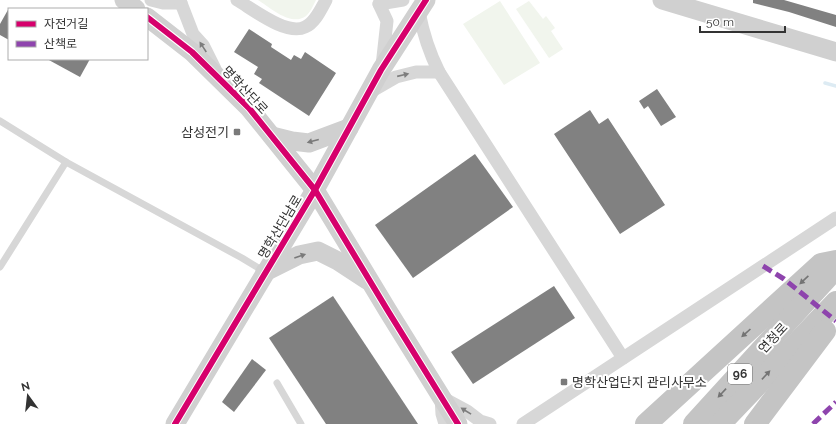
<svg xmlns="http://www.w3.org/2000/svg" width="836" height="424" font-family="Raleway,'Noto Sans KR',sans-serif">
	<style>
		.green { fill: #f1f5ed }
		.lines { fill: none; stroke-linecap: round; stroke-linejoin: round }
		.stream { stroke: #ddebf3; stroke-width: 3.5 }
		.building { fill: #818181 }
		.lane { stroke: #d7d7d7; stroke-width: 7 }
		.street { stroke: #d7d7d7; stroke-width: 13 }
		.secondary { stroke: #d0d0d0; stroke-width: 19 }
		.highway { stroke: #c4c4c4; stroke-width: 22 }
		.quiet { stroke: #8e44ad; stroke-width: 5; stroke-dasharray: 10 5; stroke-linecap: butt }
		.cycleway-casing { stroke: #fff; stroke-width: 8 }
		.cycleway { stroke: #d6006c; stroke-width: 6 }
		.oneway { fill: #7d7d7d }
		.oneway2 { fill: #7a7a7a }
		.oneway3 { fill: #747474 }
		.poi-dot { fill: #7a7a7a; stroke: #fff; stroke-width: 1.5 }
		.labels { text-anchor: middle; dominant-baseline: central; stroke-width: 4; stroke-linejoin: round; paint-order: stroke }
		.shield { fill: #fff; stroke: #707070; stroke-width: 1 }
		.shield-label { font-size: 12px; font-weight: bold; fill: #333 }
		.street-label { font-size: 13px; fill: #333; stroke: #fff }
		.poi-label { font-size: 13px; fill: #333; stroke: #fff; text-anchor: end }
	</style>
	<rect width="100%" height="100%" fill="#fff"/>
	<g class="green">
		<path d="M258,0H316C314,4 310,13 306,16C291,27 271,8 258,0Z"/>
		<path d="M500,1L540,63L504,85L463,24Z"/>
		<path d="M529,1L543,19L546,16L555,28L551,31L563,49L549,58L516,9Z"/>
	</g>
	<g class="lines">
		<path class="stream" d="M825,83L836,86"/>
	</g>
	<g class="building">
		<path d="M753,0H784L836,15V27L789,12L753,3Z"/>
		<path d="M9,8V40L0,35V24Z"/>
		<path d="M249,29L272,44L271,47L291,60L294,55L301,59L305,52L336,73L309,116L259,83L262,79L254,74L258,67L234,52Z"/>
		<path d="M47,59H90L80,77Z"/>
		<path d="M657,89L676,117L661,126L648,106L644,109L639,101Z"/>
		<path d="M590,110L599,124L608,118L665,205L620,234L554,134Z"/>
		<path d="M475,154L513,207L413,278L375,225Z"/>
		<path d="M554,286L575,318L473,384L451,352Z"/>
		<path d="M333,296L418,424H326L269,338Z"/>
		<path d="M252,359L266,370L234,412L222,402Z"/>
	</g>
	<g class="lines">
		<g class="lane">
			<path d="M0,121L66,162L242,258L265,272"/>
			<path d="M0,267L66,162"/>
			<path d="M277,383L301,424"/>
		</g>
		<g class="street">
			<path d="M151,0L163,3H181"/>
			<path d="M237,0C254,10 287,36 305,27C315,23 321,9 326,0"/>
			<path d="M181,3L193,34L203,45L215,69"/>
			<path d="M379,4L387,21L382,66"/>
			<path d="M379,4L403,0"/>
			<path d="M439,72L623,358"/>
			<path d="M370,92L396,77L416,72H439C429,52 423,33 419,12"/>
			<path d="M445,424L442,414L441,397L467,411L480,421L490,424"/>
			<path d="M523,424L836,218"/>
		</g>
		<g class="secondary">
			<path d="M124,0L136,9"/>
			<path d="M662,0L836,52"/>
			<path d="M147,17L192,52L249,108L315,190L388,311L458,424"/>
			<path d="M272,136L292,141L309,143L349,128"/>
			<path d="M265,272L299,255L318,251L338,261L367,280"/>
			<path d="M175,424L315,190L381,70L426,0"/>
		</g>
		<g class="highway">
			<path d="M646,424L821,264L836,261"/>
			<path d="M694,424L836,268"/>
			<path d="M720,424L836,302"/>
			<path d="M755,424L825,331"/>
		</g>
		<g class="quiet">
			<path d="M763,266L784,279L836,321"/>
			<path d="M813,424L836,402"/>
		</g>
		<defs>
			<g id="cycleway">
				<path d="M147,17L192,52L249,108L315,190L388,311L458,424"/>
				<path d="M175,424L315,190L381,70L426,0"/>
			</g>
		</defs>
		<use href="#cycleway" class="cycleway-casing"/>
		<use href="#cycleway" class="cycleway"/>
	</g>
	<defs><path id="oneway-solid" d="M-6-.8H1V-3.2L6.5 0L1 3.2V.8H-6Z"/></defs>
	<g class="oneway">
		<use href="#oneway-solid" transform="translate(203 47) rotate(-123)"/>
		<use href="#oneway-solid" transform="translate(403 75) rotate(-13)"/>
		<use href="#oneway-solid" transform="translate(466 411) rotate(-148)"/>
	</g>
	<g class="oneway2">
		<use href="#oneway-solid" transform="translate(313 141) rotate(165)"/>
		<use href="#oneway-solid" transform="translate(300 256) rotate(-19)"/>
	</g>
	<g class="oneway3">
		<use href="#oneway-solid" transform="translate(804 280) rotate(137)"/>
		<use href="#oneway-solid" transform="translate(746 333) rotate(138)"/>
		<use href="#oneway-solid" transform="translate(766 375) rotate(-47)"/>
		<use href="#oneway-solid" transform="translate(722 393) rotate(133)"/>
	</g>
	<g class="poi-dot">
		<rect x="233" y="128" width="8" height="8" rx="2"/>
		<rect x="560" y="378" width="8" height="8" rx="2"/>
	</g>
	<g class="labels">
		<rect class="shield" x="728" y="364" width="24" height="20" rx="3"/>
		<g class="shield-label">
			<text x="740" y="374">96</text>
		</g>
		<g class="street-label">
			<text transform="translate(245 90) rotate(47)">명학산단로</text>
			<text transform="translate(280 227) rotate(-59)">명학산단남로</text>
			<text transform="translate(773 338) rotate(-47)">연청로</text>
		</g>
		<g class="poi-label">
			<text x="229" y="132">삼성전기</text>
			<text x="572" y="382" text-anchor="start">명학산업단지 관리사무소</text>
		</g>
	</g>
	<rect x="8" y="8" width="140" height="52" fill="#ffffff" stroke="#adadad"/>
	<rect x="16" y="21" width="20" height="6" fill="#d6006c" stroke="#adadad"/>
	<text x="44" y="28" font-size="12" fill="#333333">자전거길</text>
	<rect x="16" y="41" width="20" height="6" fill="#8e44ad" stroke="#adadad"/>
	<text x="44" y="48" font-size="12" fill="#333333">산책로</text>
	<g transform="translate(28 396) rotate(345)" stroke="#ffffff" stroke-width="3" paint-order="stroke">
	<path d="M0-3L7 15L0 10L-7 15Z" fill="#333333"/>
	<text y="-6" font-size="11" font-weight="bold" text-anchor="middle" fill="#333333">N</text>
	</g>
	<path d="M700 26v6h85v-6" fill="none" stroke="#333333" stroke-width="2"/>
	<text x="706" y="26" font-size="12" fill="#333333" stroke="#ffffff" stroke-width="3" paint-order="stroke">50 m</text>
</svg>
